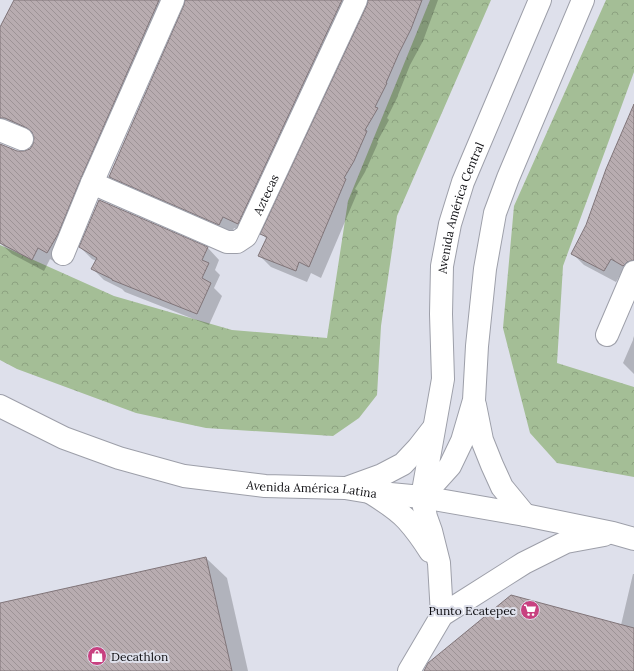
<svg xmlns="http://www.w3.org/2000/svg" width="634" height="671" font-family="Lora,serif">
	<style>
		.park { fill: url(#park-crowns) }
		.shadow { fill: #0003 }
		.building { fill: url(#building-back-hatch); stroke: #807579 }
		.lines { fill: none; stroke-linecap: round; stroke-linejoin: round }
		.street-casing { stroke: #9d9fa9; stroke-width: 24 }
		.street { stroke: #fff; stroke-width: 22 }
		.labels { text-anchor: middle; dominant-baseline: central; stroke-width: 4; stroke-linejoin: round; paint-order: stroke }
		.street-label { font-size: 12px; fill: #0d0d11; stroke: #dee0eb }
		.poi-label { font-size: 12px; fill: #0d0d11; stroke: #dee0eb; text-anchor: end }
	</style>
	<defs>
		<pattern id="park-crowns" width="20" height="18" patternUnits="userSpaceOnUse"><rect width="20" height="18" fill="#a4be96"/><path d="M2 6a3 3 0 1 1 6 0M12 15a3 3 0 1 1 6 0" fill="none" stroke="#8ca280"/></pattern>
		<pattern id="building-back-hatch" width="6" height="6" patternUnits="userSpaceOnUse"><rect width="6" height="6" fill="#b8acb0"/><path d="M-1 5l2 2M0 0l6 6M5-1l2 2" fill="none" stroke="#9d9396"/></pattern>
	</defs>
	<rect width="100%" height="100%" fill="#dee0eb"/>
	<g class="park">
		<path d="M430,0H491L397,216L381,326L377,395L359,418L333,436L206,428L136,413L17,369L0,360V245L114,296L232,330L327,338L348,201Z"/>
		<path d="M606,0H634V72L563,266L557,363L634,387V477L557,463L530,433L503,328L514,206Z"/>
	</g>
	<g class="shadow">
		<path d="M15,0H181L59,264L50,259L44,271L12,254L0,243V145L17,152H24L31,149L34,144L35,137L17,130L0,137V33Z"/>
		<path d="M186,0H364L250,235L234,228L231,236L121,188L110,176Z"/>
		<path d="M369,0H438L423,41L410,65L398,95V96L387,118L389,120L377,142L378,143L365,172L355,189L358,191L321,278L311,273L307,282L271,267L259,255L267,239L262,234Z"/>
		<path d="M634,108V277L623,270L616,282L584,265L572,253L587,225Z"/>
		<path d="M99,201L208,248L219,260L215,270L220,275L214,288L222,296L209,325L125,292L122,289L104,280L93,269L96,261L92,259L80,247Z"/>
		<path d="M634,336V374L623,363L633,340V339Z"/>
		<path d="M206,558L227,578L248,671H0V604Z"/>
		<path d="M633,574H634V671H429L621,625Z"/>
	</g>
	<g class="building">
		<path d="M14,0H159L81,178L58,234L47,253L38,248L32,260L0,243V144L17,151H24L30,149L33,144L34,138L32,132L27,128L5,118H0V27Z"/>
		<path d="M185,0H342L238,224L223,217L219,225L109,177L184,5Z"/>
		<path d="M368,0H422L411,29L399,53L386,83H387L375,107L378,108L365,130L367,131L354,161L344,178L346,179L309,267L299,262L296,271L258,256L267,237L260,234L367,5Z"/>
		<path d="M634,104V260L627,262L623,266L611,259L604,271L571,254L586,225L606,169Z"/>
		<path d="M99,200L208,247L202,260L209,263L202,278L211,283L197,314L112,280V279L91,269L97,258L79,247Z"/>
		<path d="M206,557L232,671H0V603Z"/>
		<path d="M511,595L634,628V671H424L428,663Z"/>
	</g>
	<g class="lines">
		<defs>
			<g id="street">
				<path d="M0,130L22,139"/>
				<path id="s1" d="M92,183L227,242H237L246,236L356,0"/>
				<path d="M63,254L92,183L173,0"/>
				<path d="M607,335L634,272"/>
				<path d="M475,405L482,440L492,465L502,487L525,515"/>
				<path id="s2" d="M0,406L64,438L119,458L184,476L265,486L345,488L369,492L422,497L525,515L613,533L634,539"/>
				<path d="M349,487L382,475L403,464L418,448L432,430"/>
				<path d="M371,493C384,501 397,509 407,520C416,530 423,540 430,551"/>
				<path d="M422,497L450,466L462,441L474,400L477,346L485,269L495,213L508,178L583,0"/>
				<path id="s3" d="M442,615L439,563L431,531L426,517L422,497L443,379L441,314L442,266L450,224L463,182L540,0"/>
				<path d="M409,671L442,615L524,563L566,542L604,535"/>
			</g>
		</defs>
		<use href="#street" class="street-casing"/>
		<use href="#street" class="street"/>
	</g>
	<defs>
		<symbol id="supermarket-disc" viewBox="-11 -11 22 22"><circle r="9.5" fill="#c84180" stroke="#dee0eb"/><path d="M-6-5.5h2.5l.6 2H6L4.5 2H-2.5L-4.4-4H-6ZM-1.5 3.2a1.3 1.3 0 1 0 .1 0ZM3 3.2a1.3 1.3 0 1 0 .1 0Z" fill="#fff"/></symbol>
		<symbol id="shop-disc" viewBox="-11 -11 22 22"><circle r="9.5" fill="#c84180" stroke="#dee0eb"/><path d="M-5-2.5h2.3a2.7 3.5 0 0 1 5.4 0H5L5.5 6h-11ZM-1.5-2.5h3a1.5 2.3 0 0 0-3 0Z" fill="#fff"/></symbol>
	</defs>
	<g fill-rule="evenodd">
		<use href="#supermarket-disc" x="519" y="599" width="22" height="22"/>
		<use href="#shop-disc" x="86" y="645" width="22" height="22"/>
	</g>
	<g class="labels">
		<g class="street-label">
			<text stroke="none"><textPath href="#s1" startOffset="214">Aztecas</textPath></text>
			<text stroke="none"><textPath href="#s3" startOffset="414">Avenida América Central</textPath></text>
			<text stroke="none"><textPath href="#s2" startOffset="326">Avenida América Latina</textPath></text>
		</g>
		<g class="poi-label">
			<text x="516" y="610">Punto Ecatepec</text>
			<text x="111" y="656" text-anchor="start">Decathlon</text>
		</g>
	</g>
</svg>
